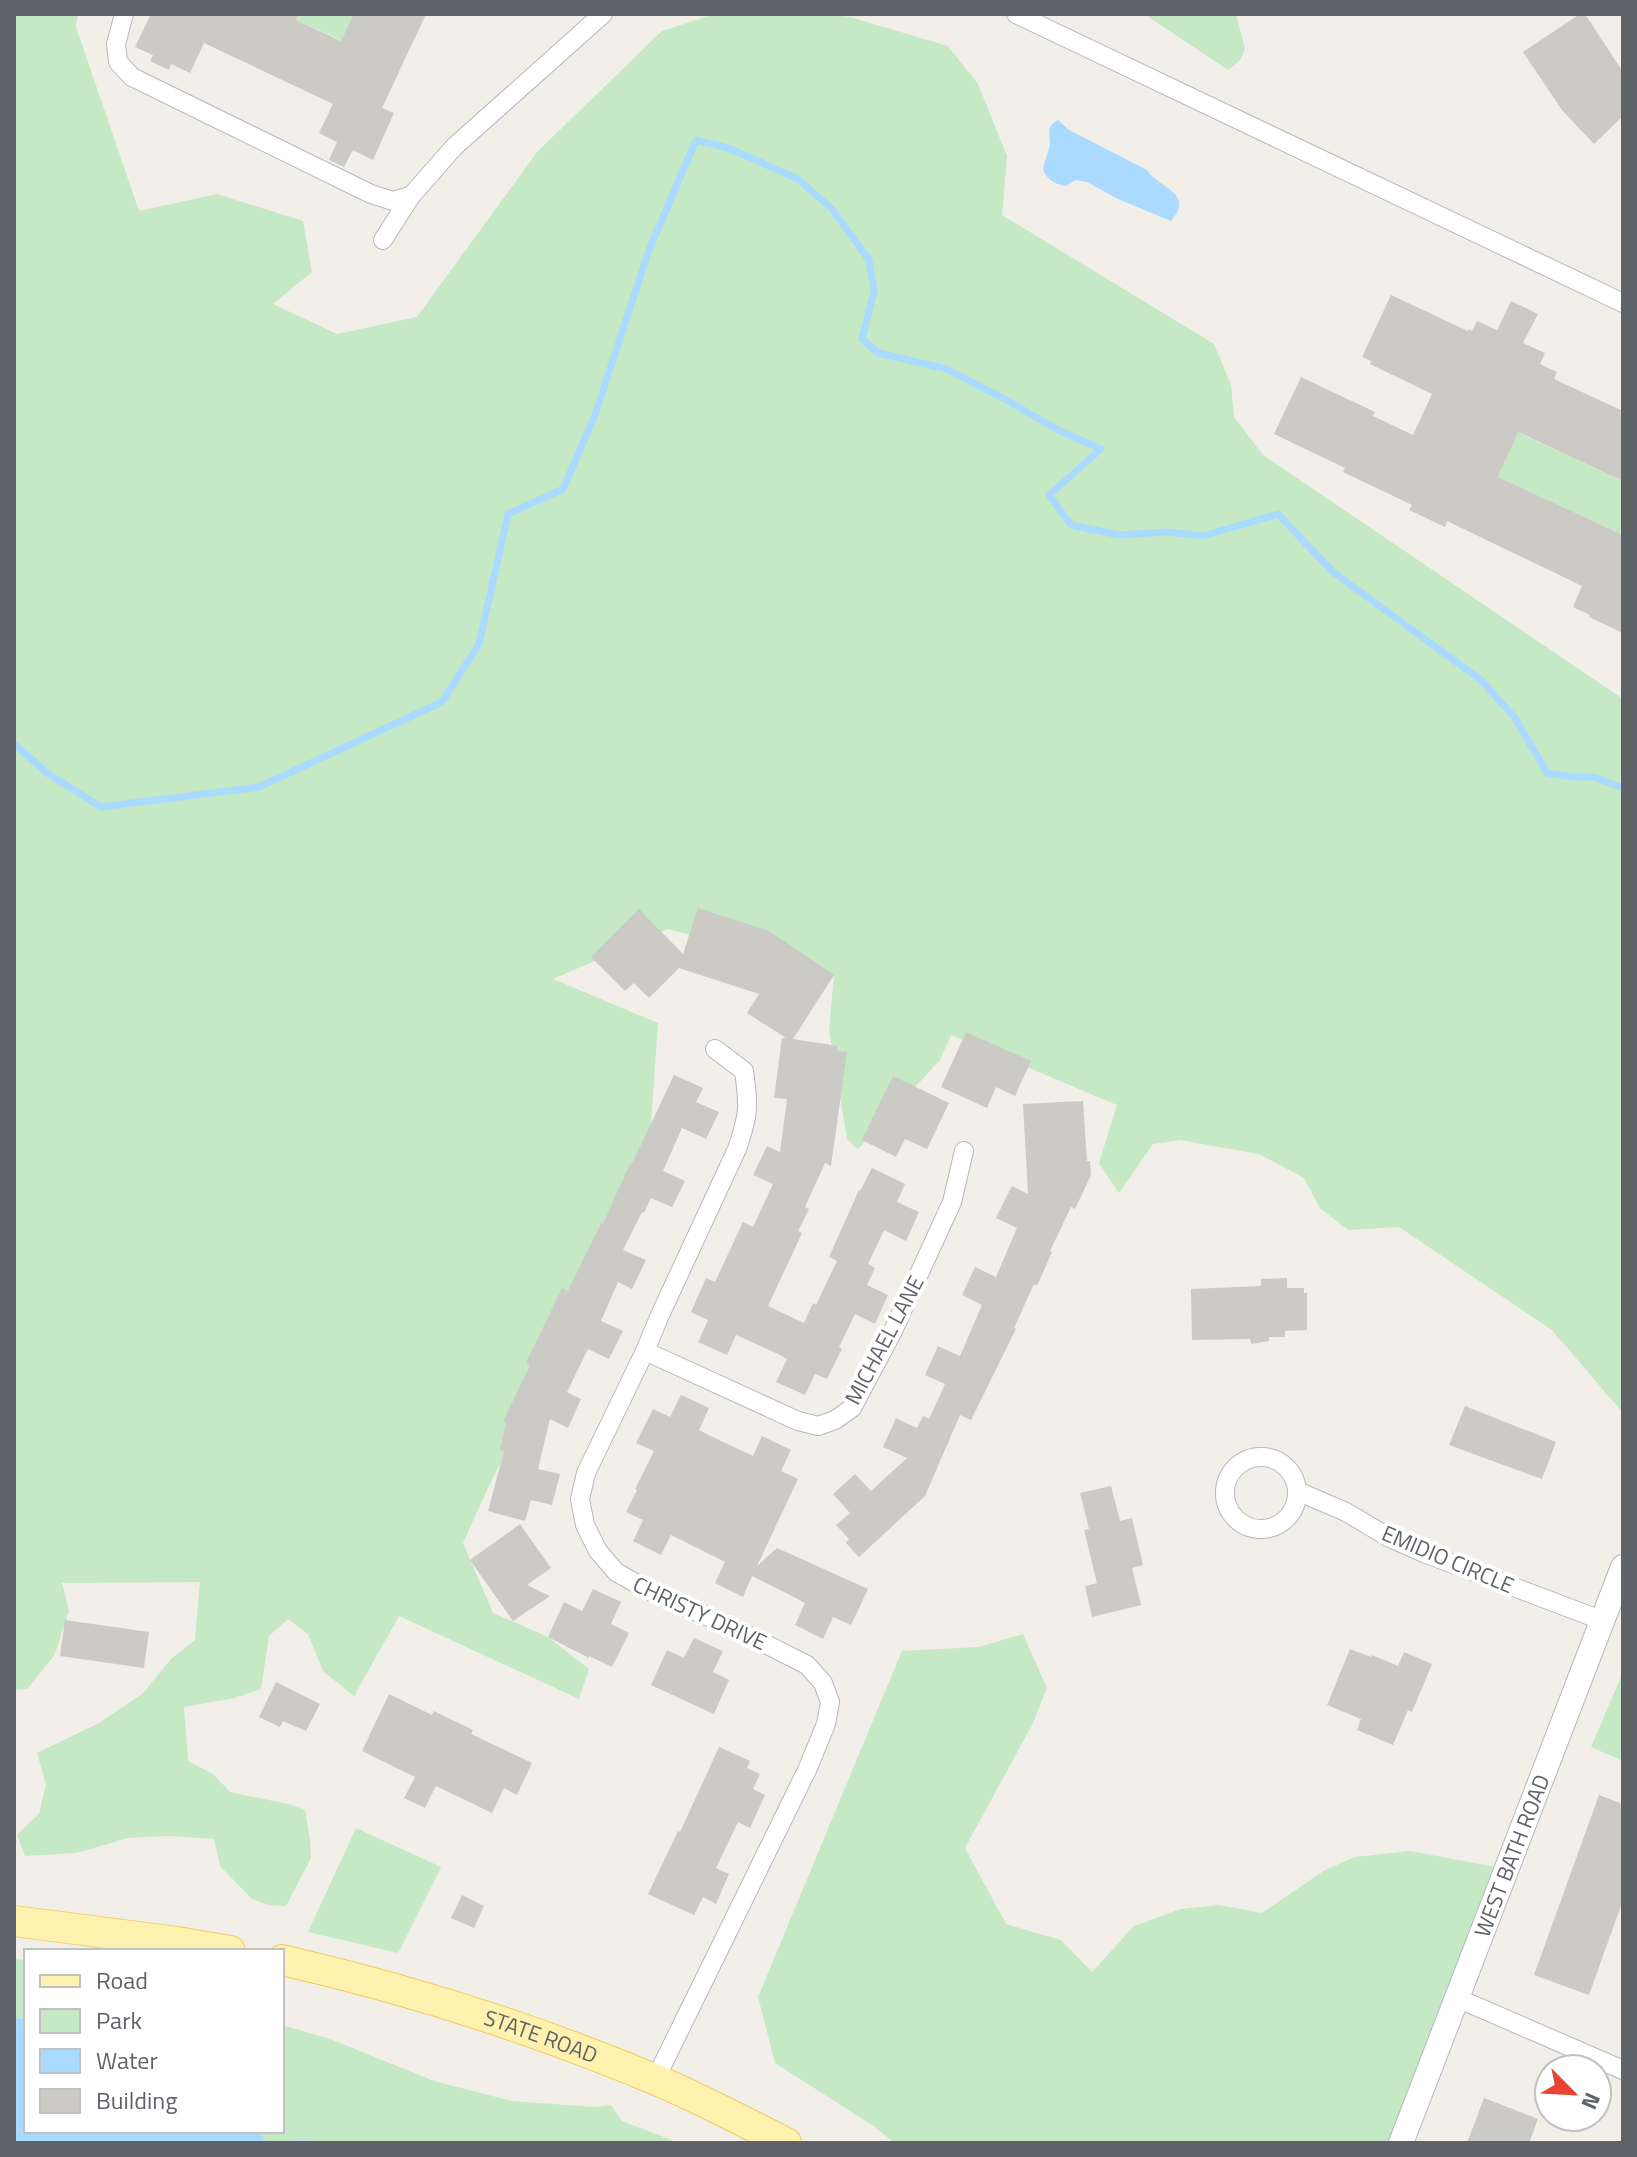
<svg xmlns="http://www.w3.org/2000/svg" width="1637" height="2157" font-family="'Titillium Web',sans-serif">
	<style>
		.green { fill: #c5e8c5 }
		.water { fill: #aadaff }
		.lines { fill: none; stroke-linecap: round; stroke-linejoin: round }
		.stream { stroke: #aadaff; stroke-width: 7 }
		.building { fill: #cccac5 }
		.minor-casing { stroke: #b5b8bc; stroke-width: 20 }
		.tertiary-casing { stroke: #b5b8bc; stroke-width: 26 }
		.primary-casing { stroke: #f2c960; stroke-width: 32 }
		.minor { stroke: #fff; stroke-width: 18 }
		.tertiary { stroke: #fff; stroke-width: 24 }
		.primary { stroke: #fff2af; stroke-width: 30 }
		.labels { text-anchor: middle; dominant-baseline: central; stroke-width: 8; stroke-linejoin: round; paint-order: stroke }
		.street-label { font-size: 22px; fill: #5f6368; stroke: #fff }
	</style>
	<rect width="100%" height="100%" fill="#f1efe8"/>
	<g class="green">
		<path d="M14,14H78L76,27L139,211L217,194L303,221L312,272L273,304L337,334L417,317L537,152L662,31L715,14H824L850,17L948,46L978,84L1007,156L1002,215L1214,344L1231,385L1234,417L1263,455L1623,699V1413L1552,1330L1399,1227L1348,1230L1320,1208L1304,1178L1259,1154L1180,1140L1153,1144L1119,1193L1099,1163L1117,1105L951,1035L940,1060L858,1149L847,1139L829,1030L834,975L668,929L553,979L658,1023L648,1165L488,1488L463,1543L493,1613L548,1637L589,1669L579,1699L399,1616L354,1696L323,1671L308,1634L288,1619L269,1636L261,1689L234,1698L184,1707L188,1761L213,1774L230,1792L288,1804L305,1810L310,1840L311,1858L286,1906L269,1905L252,1899L220,1866L214,1839L169,1836L128,1838L76,1853L25,1856L17,1835L39,1814L46,1784L37,1753L99,1723L142,1694L171,1659L195,1640L200,1582L62,1583L69,1611L54,1656L27,1689L14,1690Z"/>
		<path d="M299,14H354L348,43L296,20Z"/>
		<path d="M1144,14H1236L1245,49L1240,60L1228,70Z"/>
		<path d="M1502,425L1623,481V535L1498,477L1506,459L1489,451Z"/>
		<path d="M1023,1634L1047,1688L1032,1725L965,1848L1006,1924L1061,1940L1092,1972L1134,1926L1181,1909L1219,1905L1262,1913L1325,1870L1355,1857L1410,1851L1506,1869L1401,2143H895L872,2125L775,2063L758,1997L902,1651L979,1647Z"/>
		<path d="M1623,1672V1761L1591,1747Z"/>
		<path d="M356,1828L441,1867L398,1953L308,1932Z"/>
		<path d="M14,1959L26,1960V2019L14,2018Z"/>
		<path d="M282,2025L330,2039L434,2081L512,2101L595,2107L611,2105L622,2121L679,2143H312L306,2140L267,2142L258,2131H282Z"/>
	</g>
	<g class="water">
		<path d="M1058,120L1069,130L1147,170C1157,187 1196,193 1171,221L1118,199L1087,182L1075,180L1066,186C1054,184 1048,180 1043,170C1044,161 1049,152 1050,143C1050,132 1046,127 1058,120Z"/>
		<path d="M14,2018L26,2019V2131H258L267,2142L306,2140L312,2143H14Z"/>
	</g>
	<g class="lines">
		<path class="stream" d="M14,744L47,773L101,807L259,787L442,702L479,644L508,514L563,489L595,415L649,250L696,140L731,149L798,179L832,209L869,260L874,291L862,339L878,353L947,369L1010,402L1056,429L1101,449L1049,495L1071,525L1119,535L1167,532L1203,536L1278,514L1333,572L1481,680L1515,718L1547,773L1573,777H1594L1623,788"/>
	</g>
	<g class="building">
		<path d="M151,14H299L296,20L341,41L354,14H426L382,108L394,113L373,160L353,150L344,167L329,160L337,142L319,133L333,104L204,43L190,73L171,64L169,70L150,61L153,55L135,47Z"/>
		<path d="M1580,14H1585L1623,72V116L1594,144L1562,110L1523,52Z"/>
		<path d="M1391,295L1468,331L1469,329L1472,331L1477,321L1497,330L1511,301L1538,314L1523,343L1545,353L1540,364L1557,372L1554,379L1623,411V481L1518,432L1498,477L1623,535V633L1589,617L1590,615L1573,607L1582,586L1447,521L1445,527L1409,510L1412,505L1343,472L1345,468L1274,434L1301,377L1375,412L1373,416L1413,435L1432,394L1370,364L1371,361L1362,357Z"/>
		<path d="M698,908L769,931L834,975L793,1039L838,1046L837,1051L847,1052L831,1166L825,1163L805,1207L809,1209L798,1231L802,1233L768,1306L804,1323L813,1303L816,1305L837,1261L829,1257L859,1190L860,1191L872,1168L905,1184L897,1202L919,1212L906,1241L884,1230L868,1264L875,1268L867,1285L888,1295L875,1324L855,1314L839,1347L842,1349L827,1379L815,1374L805,1395L776,1382L787,1359L776,1353L736,1335L727,1355L698,1342L708,1320L691,1312L706,1278L715,1282L743,1222L753,1227L773,1184L753,1175L767,1146L780,1152L787,1099L774,1098L782,1038H786L747,1013L759,994L679,968L649,998L634,983L625,991L591,957L639,909L683,954Z"/>
		<path d="M966,1032L1031,1061L1015,1096L996,1087L987,1108L941,1087Z"/>
		<path d="M674,1075L703,1088L696,1102L719,1112L706,1139L682,1128L663,1171L685,1181L672,1207L651,1198L644,1213L642,1212L623,1250L646,1260L632,1289L618,1282L601,1321L623,1331L609,1359L588,1349L567,1392L581,1399L568,1428L550,1419L538,1469L560,1474L552,1505L531,1500L525,1521L488,1511L504,1451L500,1450L506,1423L503,1422L530,1365L526,1363L562,1288L568,1291L601,1223L603,1224L630,1163L632,1164Z"/>
		<path d="M893,1076L949,1103L927,1149L905,1139L896,1157L862,1140Z"/>
		<path d="M1083,1101L1087,1161H1090L1091,1175L1075,1209L1071,1207L1050,1251L1052,1252L1037,1286L1034,1284L1014,1328L1016,1329L971,1420L960,1415L925,1496L859,1557L846,1543L849,1539L836,1525L850,1513L833,1494L855,1474L871,1491L907,1458L883,1447L896,1418L917,1428L923,1416L929,1419L945,1384L925,1375L938,1346L960,1356L982,1305L962,1295L975,1267L996,1277L1017,1228L996,1218L1012,1186L1028,1194L1023,1104Z"/>
		<path d="M1287,1278V1288H1304V1293H1307V1330L1285,1331V1337H1269V1341L1251,1344L1250,1339L1192,1340L1191,1289L1261,1286V1279Z"/>
		<path d="M681,1395L709,1408L699,1430L717,1439L753,1456L762,1436L791,1450L781,1471L798,1479L757,1566L777,1548L868,1589L851,1625L833,1617L823,1639L795,1625L805,1603L788,1594L752,1576L743,1597L715,1583L725,1562L671,1535L661,1555L633,1541L643,1520L626,1512L637,1490L635,1489L654,1451L636,1443L653,1409L670,1417Z"/>
		<path d="M1465,1406L1556,1442L1542,1479L1449,1445Z"/>
		<path d="M1111,1486L1120,1521L1132,1518L1143,1565L1132,1568L1141,1605L1092,1617L1085,1586L1097,1583L1084,1530L1089,1529L1080,1493Z"/>
		<path d="M520,1524L551,1568L527,1585L550,1596L513,1621L470,1560Z"/>
		<path d="M593,1589L621,1602L611,1624L629,1633L612,1667L589,1656V1658L548,1637L564,1602L582,1611Z"/>
		<path d="M65,1620L149,1632L144,1668L60,1656Z"/>
		<path d="M694,1638L723,1651L713,1672L729,1680L714,1714L651,1685L667,1650L684,1658Z"/>
		<path d="M1350,1649L1371,1657L1372,1655L1398,1666L1404,1652L1432,1664L1412,1712L1408,1710L1393,1745L1357,1730L1361,1719L1327,1705Z"/>
		<path d="M276,1682L320,1704L306,1731L283,1721L280,1727L259,1717Z"/>
		<path d="M389,1694L432,1715L434,1711L473,1730L471,1734L532,1763L517,1795L504,1788L492,1813L436,1786L425,1808L404,1798L415,1777L362,1751Z"/>
		<path d="M719,1747L750,1761L747,1768L760,1774L753,1789L765,1795L750,1828L738,1822L716,1868L729,1874L716,1904L703,1897L694,1915L648,1894L678,1831L680,1832Z"/>
		<path d="M1599,1795L1623,1804V1900L1589,1995L1534,1975Z"/>
		<path d="M462,1895L484,1906L474,1928L451,1918Z"/>
		<path d="M1484,2098L1538,2119L1529,2143H1467Z"/>
	</g>
	<g class="lines">
		<defs>
			<g id="minor">
				<path d="M124,14L116,44L118,62L132,77L371,194L393,201L411,196"/>
				<path d="M1016,14L1623,303"/>
				<path d="M383,240L411,196L454,147L603,14"/>
				<path d="M645,1351L798,1421L818,1426L835,1420L852,1408L892,1333L952,1202L964,1151"/>
				<circle cx="1261" cy="1493" r="36"/>
				<path d="M1297,1491L1346,1512L1388,1537L1424,1553L1601,1620"/>
				<path d="M1457,1998L1623,2070"/>
				<path d="M655,2080L807,1770L826,1724L830,1702L823,1683L807,1665L738,1630L646,1589L616,1572L598,1551L585,1525L580,1499L586,1473L645,1351L660,1315L737,1149C749,1114 749,1106 744,1071L715,1049"/>
			</g>
			<g id="tertiary">
				<path id="s1" d="M1401,2143L1623,1567"/>
			</g>
			<g id="primary">
				<path d="M14,1921L177,1942L230,1951"/>
				<path id="s2" d="M282,1960C409,1989 534,2029 654,2079C699,2098 743,2121 786,2143"/>
			</g>
		</defs>
		<use href="#minor" class="minor-casing"/>
		<use href="#tertiary" class="tertiary-casing"/>
		<use href="#primary" class="primary-casing"/>
		<use href="#minor" class="minor"/>
		<use href="#tertiary" class="tertiary"/>
		<use href="#primary" class="primary"/>
	</g>
	<g class="labels">
		<g class="street-label">
			<text transform="translate(884 1340) rotate(-62)">MICHAEL LANE</text>
			<text transform="translate(1448 1559) rotate(23)">EMIDIO CIRCLE</text>
			<text transform="translate(700 1613) rotate(25)">CHRISTY DRIVE</text>
			<text stroke="none"><textPath href="#s1" startOffset="308">WEST BATH ROAD</textPath></text>
			<text stroke="none"><textPath href="#s2" startOffset="270">STATE ROAD</textPath></text>
		</g>
	</g>
	<rect width="1637" height="2157" fill="none" stroke="#5f6368" stroke-width="32"/>
	<rect x="24" y="1949" width="260" height="184" fill="#ffffff" stroke="#bfc1c3" stroke-width="2"/>
	<rect x="40" y="1975" width="40" height="12" fill="#fff2af" stroke="#bfc1c3" stroke-width="2"/>
	<text x="96" y="1989" font-size="24" fill="#5f6368">Road</text>
	<rect x="40" y="2009" width="40" height="24" fill="#c5e8c5" stroke="#bfc1c3" stroke-width="2"/>
	<text x="96" y="2029" font-size="24" fill="#5f6368">Park</text>
	<rect x="40" y="2049" width="40" height="24" fill="#aadaff" stroke="#bfc1c3" stroke-width="2"/>
	<text x="96" y="2069" font-size="24" fill="#5f6368">Water</text>
	<rect x="40" y="2089" width="40" height="24" fill="#cccac5" stroke="#bfc1c3" stroke-width="2"/>
	<text x="96" y="2109" font-size="24" fill="#5f6368">Building</text>
	<g transform="translate(1573 2093) rotate(114)"><circle r="38" fill="#ffffff" stroke="#bfc1c3" stroke-width="2"/>
	<path d="M0-6L14 30L0 20L-14 30Z" fill="#ea4335"/>
	<text y="-12" font-size="22" font-weight="bold" text-anchor="middle" fill="#5f6368">N</text>
	</g>
</svg>
